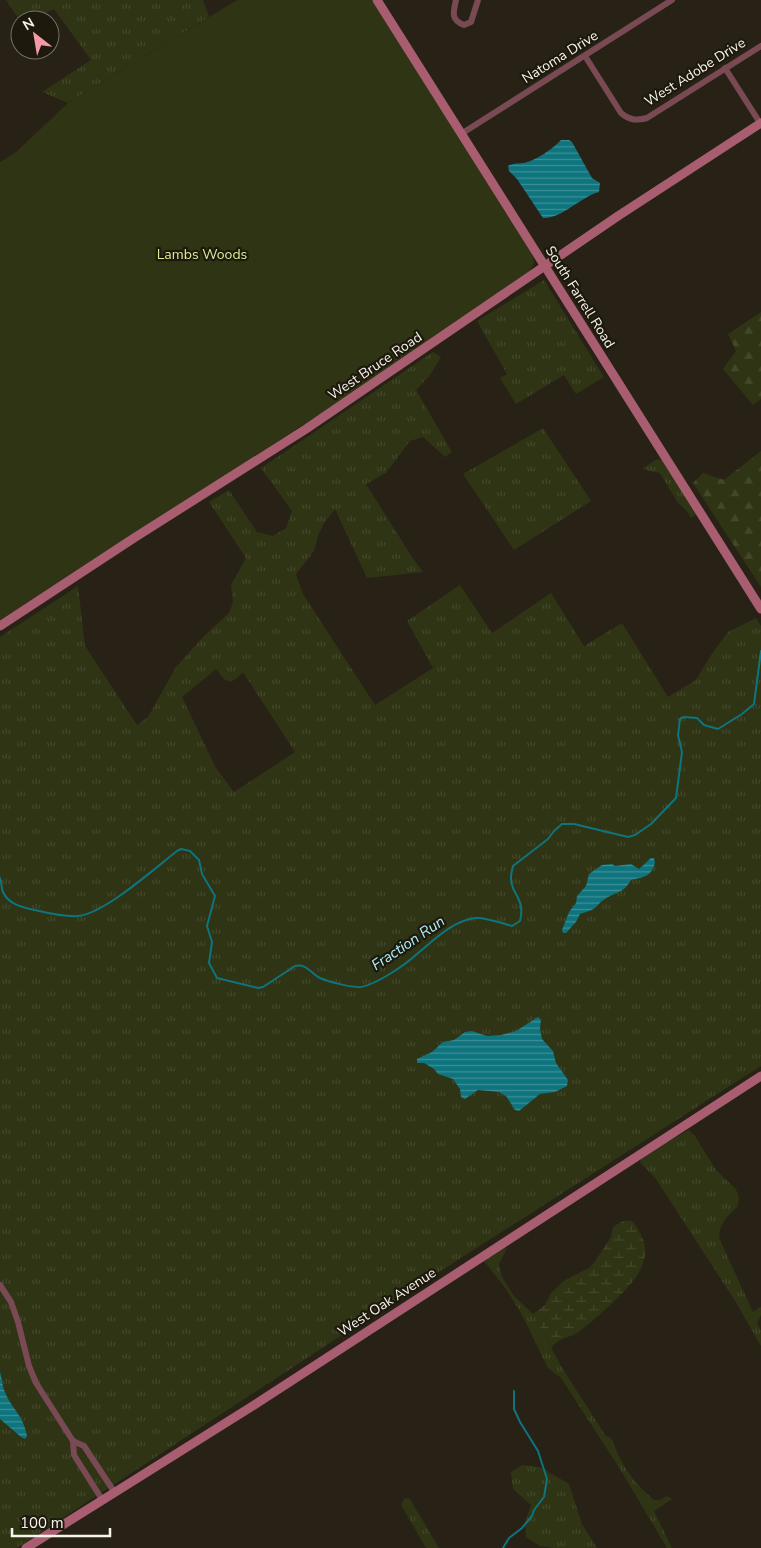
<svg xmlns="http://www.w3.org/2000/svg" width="761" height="1548" font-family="'Nunito Sans',sans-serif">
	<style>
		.grass { fill: url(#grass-tufts); fill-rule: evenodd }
		.forest { fill: url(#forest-firs) }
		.wetland { fill: url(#wetland-marsh) }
		.park { fill: #2e3414 }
		.water { fill: url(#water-rules) }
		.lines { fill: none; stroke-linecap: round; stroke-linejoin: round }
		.stream { stroke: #0e747e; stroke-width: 2 }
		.street { stroke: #794a54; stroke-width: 6 }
		.secondary { stroke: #a85e70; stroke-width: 9 }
		.labels { text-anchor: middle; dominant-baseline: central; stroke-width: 4.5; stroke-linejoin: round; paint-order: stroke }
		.street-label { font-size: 14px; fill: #f8f4ec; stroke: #1e190d }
		.park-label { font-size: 14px; fill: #d9ed94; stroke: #1e190d }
		.water-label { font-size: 15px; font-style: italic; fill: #acf0f8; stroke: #1e190d }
	</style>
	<defs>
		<pattern id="grass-tufts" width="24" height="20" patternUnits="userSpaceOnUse" patternTransform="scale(1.25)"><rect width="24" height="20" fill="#2e3414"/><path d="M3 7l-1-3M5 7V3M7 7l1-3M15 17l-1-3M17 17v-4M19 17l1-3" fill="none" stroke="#43482b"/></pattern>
		<pattern id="forest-firs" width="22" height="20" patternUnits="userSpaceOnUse" patternTransform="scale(1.25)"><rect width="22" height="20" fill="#2e3414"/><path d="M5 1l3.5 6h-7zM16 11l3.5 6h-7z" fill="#43482b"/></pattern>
		<pattern id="wetland-marsh" width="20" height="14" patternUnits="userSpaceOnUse" patternTransform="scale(1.25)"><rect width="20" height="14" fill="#2e3414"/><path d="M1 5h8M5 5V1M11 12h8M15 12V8" fill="none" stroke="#43482b"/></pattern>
		<pattern id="water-rules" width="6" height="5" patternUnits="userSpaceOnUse" patternTransform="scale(1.25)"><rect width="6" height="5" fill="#0e747e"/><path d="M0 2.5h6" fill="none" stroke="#3e8f97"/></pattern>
	</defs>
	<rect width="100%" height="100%" fill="#282216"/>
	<g class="grass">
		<path d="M6,0H203L209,17L68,103L42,92L91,60L54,9L30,20L20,21Z"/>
		<path d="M544,280L604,377L576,394L564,375L516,404L500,378L507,374L477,321Z"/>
		<path d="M433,352L441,357L430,375L416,390L452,452L445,457L423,437L410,441L386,473L366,484L412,557L423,572L367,578L335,509L324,523L318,536L314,551L296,574L303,594L375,705L433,668L407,621L460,585L492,633L551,593L584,646L622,623L668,697L696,680L711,655L728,632L756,618L761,626V1066L400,1297L17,1548H0V637L78,586L85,646L137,725L148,717L176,667L204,636L229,613L233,602L231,585L246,558L209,502L229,490L257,532L273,536L286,528L292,511L261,468ZM216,669L224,679L230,682L236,679L243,672L295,752L234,792L216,768L182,697Z"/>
		<path d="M543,428L591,501L514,550L463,474Z"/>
		<path d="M657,459L664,461L697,514L691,518L687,511L678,503L660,473L642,469Z"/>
		<path d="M689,1130L695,1136L716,1170L736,1189L739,1199L737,1207L725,1219L720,1229L719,1238L753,1312L761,1307V1315L757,1323L761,1331V1346L737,1304L656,1179L640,1162L643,1155Z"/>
		<path d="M507,1248L499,1264L502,1277L514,1296L533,1314L561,1366L605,1435L612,1439C621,1465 633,1482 654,1500H660L667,1496L672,1499L654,1511L672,1548H667L620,1469L561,1378L548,1368L521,1313L506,1289L484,1261L502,1249Z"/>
		<path d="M522,1465L540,1467L569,1484L582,1524L597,1548H553L540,1546L526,1537L525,1522L531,1505L513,1489L511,1472Z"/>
		<path d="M405,1498L410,1499L439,1548H426L401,1505Z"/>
	</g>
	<g class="forest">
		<path d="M761,312V399L753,405L723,369L736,351L728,334Z"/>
		<path d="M761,451V587L693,483L703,473L724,480Z"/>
	</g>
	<path class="wetland" d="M623,1221H632C640,1231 647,1242 645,1256C644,1261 641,1269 638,1274C628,1290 593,1322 577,1333C568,1338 557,1339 551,1348L533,1314L545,1305L551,1293L565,1280L589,1268L596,1260L611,1237L613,1227Z"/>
	<path class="park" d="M237,0H372L533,256C535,264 533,267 528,273L342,400L0,620V162L16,152L68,103Z"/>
	<g class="water">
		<path d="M561,140H569L572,142L592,178L600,183L599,192C580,197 562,219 543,218L517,179L509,171L508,166C513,163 517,164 523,163C534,162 554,148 561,140Z"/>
		<path d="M651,858H654L655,863C651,877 644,877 631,880C623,894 617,891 605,899C601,901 599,904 596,907C592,911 585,912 580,914L576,922L566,933H563L562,930L569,912L576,903L577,896L586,886L589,874L602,865L612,864L615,866L631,864L639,869Z"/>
		<path d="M538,1017L541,1020L540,1029L542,1039L553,1051L556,1063L568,1080L567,1086L555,1092L540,1094L519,1111L515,1110L506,1096L499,1092L478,1090L465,1099L461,1097L460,1089L453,1079L438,1074L434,1069L424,1063H417V1059L432,1052L443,1042L454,1040L465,1032L472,1031L487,1036L501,1035L516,1031Z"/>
		<path d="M0,1372C2,1378 2,1386 5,1392C11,1408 24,1416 27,1436L25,1439L21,1437L0,1419Z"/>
	</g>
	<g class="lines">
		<g class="stream">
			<path d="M0,878C2,883 1,888 3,892C9,906 26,908 39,911C52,914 65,917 78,916C104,914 155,868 177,851L181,849L190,851L199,860L202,874L215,896L207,926L212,942L209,963L217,978L258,988L263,987L295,966C307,963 311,974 320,978C329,982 353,988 361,987C377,984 405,965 417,954C433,941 452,921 475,918C486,917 501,923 512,926L520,921C526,898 510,893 511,878C511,874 512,870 513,866L548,839L554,831L562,824H574L628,837L635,835L651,824L676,798L682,752L678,735L680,719L684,717L697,718L704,725L718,729L742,714L754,704L761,651"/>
			<path d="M503,1548L509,1538L522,1528L532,1516L534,1510L544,1497L547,1479L538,1451L520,1422L514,1409V1391"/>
		</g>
		<g class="street">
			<path d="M456,0C453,13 451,20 464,25L471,22L478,0"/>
			<path d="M585,56L621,113C629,120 636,121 647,118L761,46"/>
			<path d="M725,68L760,123"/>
			<path d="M461,134L672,0"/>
			<path d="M0,1285L11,1302L18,1322L29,1366L36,1383L73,1441L74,1455L103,1501"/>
			<path d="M73,1441L84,1446L115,1493"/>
		</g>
		<g class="secondary">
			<path d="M377,0L761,609"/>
			<path d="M0,626L134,538L306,429L618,216L761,123"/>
			<path d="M26,1548L251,1407L761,1076"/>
		</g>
	</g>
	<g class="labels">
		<g class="street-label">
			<text transform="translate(560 57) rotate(-32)">Natoma Drive</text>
			<text transform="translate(695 72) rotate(-32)">West Adobe Drive</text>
			<text transform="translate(580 297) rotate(58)">South Farrell Road</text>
			<text transform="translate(375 366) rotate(-34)">West Bruce Road</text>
			<text transform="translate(387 1302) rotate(-33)">West Oak Avenue</text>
		</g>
		<g class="park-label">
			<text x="202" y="254">Lambs Woods</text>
		</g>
		<g class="water-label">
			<text transform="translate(408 943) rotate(-34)">Fraction Run</text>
		</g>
	</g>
	<g transform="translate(35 35) rotate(329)"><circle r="24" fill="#1e190d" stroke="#757166"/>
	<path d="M0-4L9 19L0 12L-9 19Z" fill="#f49aa4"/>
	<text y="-8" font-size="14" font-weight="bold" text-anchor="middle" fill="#f8f4ec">N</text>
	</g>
	<path d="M12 1528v8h98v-8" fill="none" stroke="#f8f4ec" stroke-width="2.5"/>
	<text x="20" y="1528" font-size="15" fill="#f8f4ec" stroke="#1e190d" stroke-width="4" paint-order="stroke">100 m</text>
</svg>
